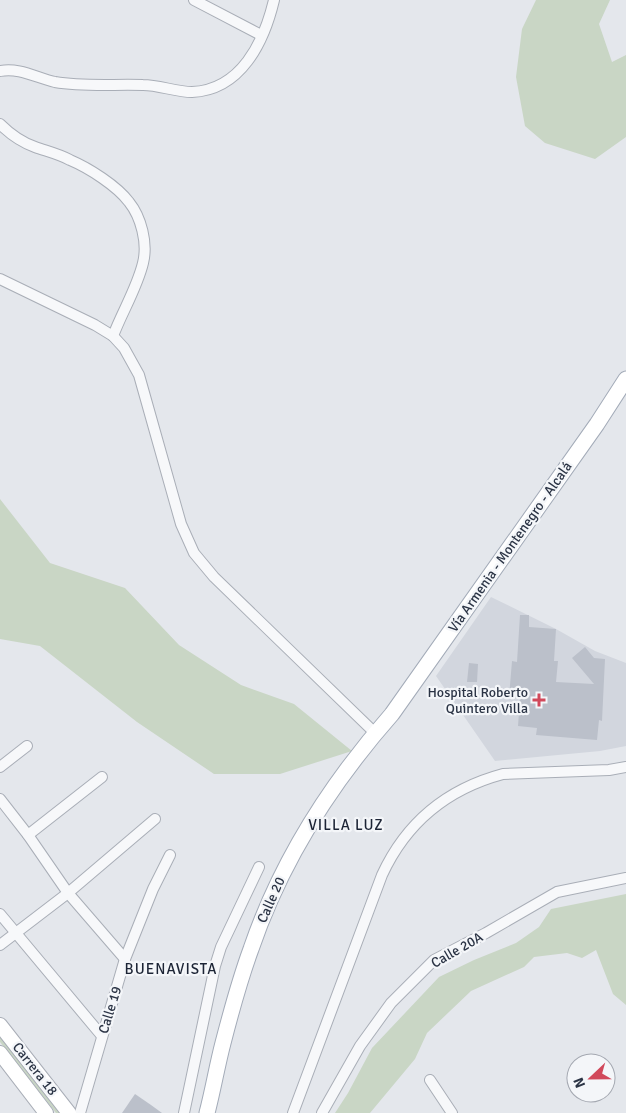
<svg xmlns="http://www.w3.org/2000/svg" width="626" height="1113" font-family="Signika,sans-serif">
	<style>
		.built { fill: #d2d6de }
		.green { fill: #c9d6c5 }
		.building { fill: #bbc0ca }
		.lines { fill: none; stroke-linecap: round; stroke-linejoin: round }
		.street-casing { stroke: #a9aeb7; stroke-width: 12 }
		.secondary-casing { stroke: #a9aeb7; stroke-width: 16 }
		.primary-casing { stroke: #a3abb8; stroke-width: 17 }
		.street { stroke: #f7f8fa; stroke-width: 10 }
		.secondary { stroke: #fff; stroke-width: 14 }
		.primary { stroke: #fff; stroke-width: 15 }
		.poi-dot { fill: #d1495b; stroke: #f4f6f9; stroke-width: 2 }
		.labels { text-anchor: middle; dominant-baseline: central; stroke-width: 4.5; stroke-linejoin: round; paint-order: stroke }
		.street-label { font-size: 14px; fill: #2b3445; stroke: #f4f6f9 }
		.poi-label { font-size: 14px; fill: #2b3445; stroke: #f4f6f9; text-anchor: end }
		.neighbourhood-label { font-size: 15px; letter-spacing: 1px; fill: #1d2536; stroke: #f4f6f9 }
	</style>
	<rect width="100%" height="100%" fill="#e4e7ec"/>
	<path class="built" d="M491,597L556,629L595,651L626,663V746L600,751L495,761L436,676Z"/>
	<g class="green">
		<path d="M536,0H610L599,24L612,62L626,55V137L595,159L545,143L525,126L516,77L522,29Z"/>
		<path d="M0,499L50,563L125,588L179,645L241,685L294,704L352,751L280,774H214L137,722L40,646L0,639Z"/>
		<path d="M626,894V1005L613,994L596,950L582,958L567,953L534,957L524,967L471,991L427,1033L415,1059L370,1113H335L348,1093L372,1048L439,977L474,960L516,943L539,927L551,909Z"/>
		<path d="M0,1036L62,1113H56L0,1042Z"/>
	</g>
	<g class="building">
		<path d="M520,615H529V627L556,629L554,661H558L556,682L594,684L572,658L585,647L594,658L605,659L602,721L599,720L597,740L536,735L537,728L518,726L520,698L509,697L512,661L517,662Z"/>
		<path d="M469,663L478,664L477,682H467Z"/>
		<path d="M135,1094L151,1105L162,1113H122Z"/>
	</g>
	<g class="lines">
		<defs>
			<g id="street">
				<path d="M194,0L261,35"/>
				<path d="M0,71C19,67 37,78 55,82C84,87 114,84 143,85C159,85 176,92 192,92C241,90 264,42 274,0"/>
				<path d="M0,124C10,134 21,142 35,147C46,151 59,154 70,160C89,168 117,186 129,202C141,217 148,243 143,263C137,288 122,312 113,336"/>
				<path d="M0,279L95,325L113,336L124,348L139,375L181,524L194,553L214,577L375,733"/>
				<path d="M0,767L27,746"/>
				<path d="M0,799L28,835L68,893L125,959"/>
				<path d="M28,835L102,777"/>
				<path d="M0,914L102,1036"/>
				<path d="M0,945L68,893L155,819"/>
				<path d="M430,1080L452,1113"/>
				<path d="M80,1113L125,959L153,889L170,855"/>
				<path d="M184,1113L215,966L221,947L259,867"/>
				<path d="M293,1113L382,875C406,823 447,789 503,774L609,770L626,767"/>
				<path d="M322,1113L360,1046L391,1003L434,960L486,933L557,892L626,878"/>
			</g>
			<g id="secondary">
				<path d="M0,1025L69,1113"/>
				<path d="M0,1053L46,1113"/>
			</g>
			<path id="primary" d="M207,1113C213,1090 217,1066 223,1043C231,1012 240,979 251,949C281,861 332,782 392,714L597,424L626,379"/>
		</defs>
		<use href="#street" class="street-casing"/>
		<use href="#secondary" class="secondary-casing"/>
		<use href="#primary" class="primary-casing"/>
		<use href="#street" class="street"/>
		<use href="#secondary" class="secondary"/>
		<use href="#primary" class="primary"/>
	</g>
	<path class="poi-dot" d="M536.5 692.5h5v5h5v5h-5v5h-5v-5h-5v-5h5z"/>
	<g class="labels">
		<g class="street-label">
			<text transform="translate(510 547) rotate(-55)">Vía Armenia - Montenegro - Alcalá</text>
			<text transform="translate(271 900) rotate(-66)">Calle 20</text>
			<text transform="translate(457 950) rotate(-30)">Calle 20A</text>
			<text transform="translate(110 1010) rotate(-73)">Calle 19</text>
			<text transform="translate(35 1069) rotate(52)">Carrera 18</text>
		</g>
		<g class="poi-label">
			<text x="528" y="692">Hospital Roberto<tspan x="528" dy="16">Quintero Villa</tspan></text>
		</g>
		<g class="neighbourhood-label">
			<text x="346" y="825">VILLA LUZ</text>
			<text x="171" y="969">BUENAVISTA</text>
		</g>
	</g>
	<g transform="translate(591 1078) rotate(248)"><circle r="24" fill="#f4f6f9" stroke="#a4a8b1"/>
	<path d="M0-4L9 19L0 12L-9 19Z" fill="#d1495b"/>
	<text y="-8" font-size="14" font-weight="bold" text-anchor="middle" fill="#2b3445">N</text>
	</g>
</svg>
